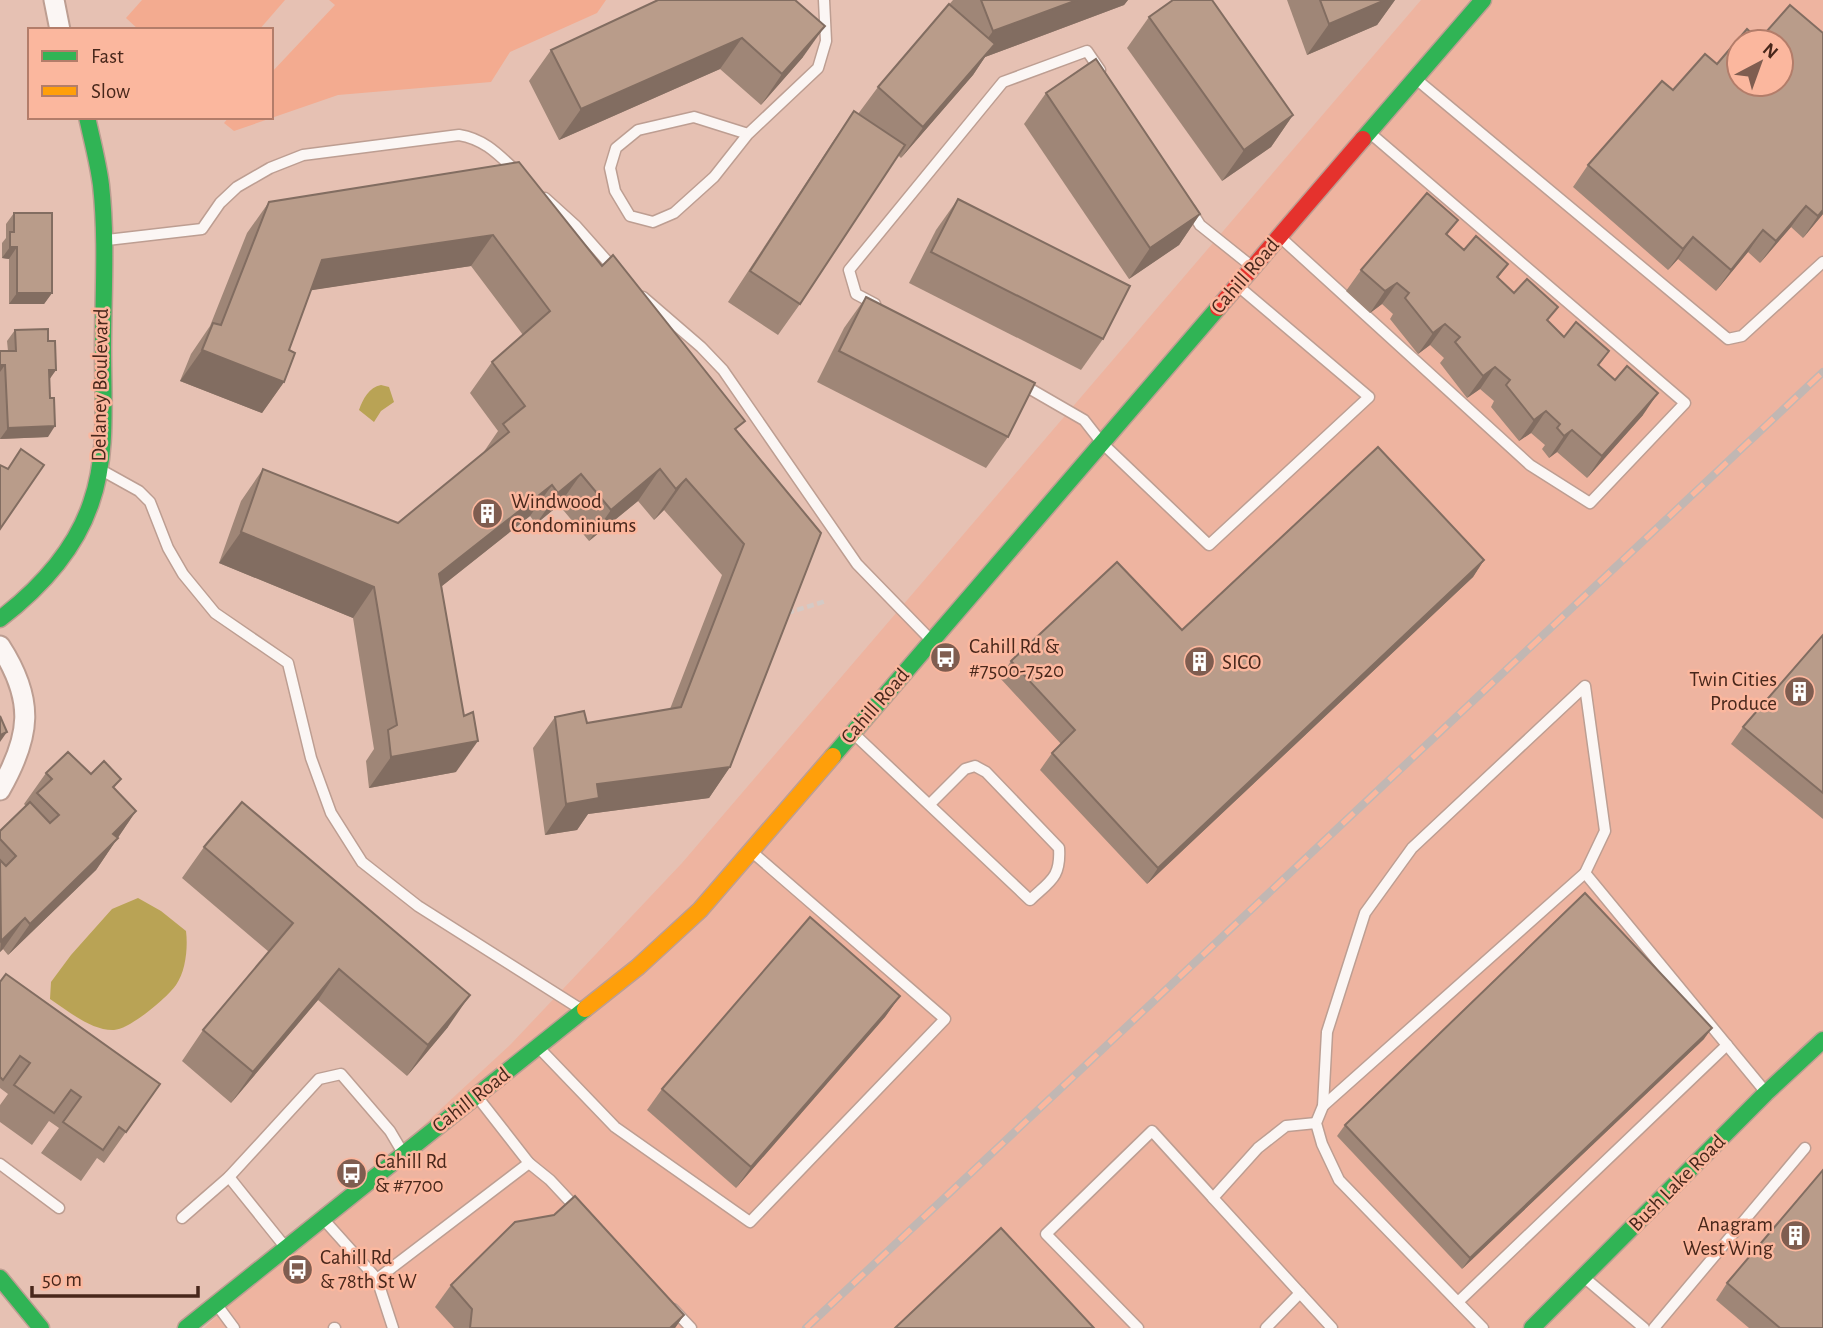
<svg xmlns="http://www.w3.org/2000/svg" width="1823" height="1328" font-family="'Alegreya Sans',sans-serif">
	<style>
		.built { fill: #eeb4a0; fill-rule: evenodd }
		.green { fill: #f3ab90 }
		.water { fill: #b9a355 }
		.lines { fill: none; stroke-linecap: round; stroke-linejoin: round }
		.lane-casing { stroke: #bd9e92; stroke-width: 13 }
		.street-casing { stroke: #bd9e92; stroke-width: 23 }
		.fast-casing { stroke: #bd9e92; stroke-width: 19 }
		.slow-casing { stroke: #bd9e92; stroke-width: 19 }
		.jam-casing { stroke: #bd9e92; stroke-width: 19 }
		.path { stroke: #d5cac5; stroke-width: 4.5; stroke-dasharray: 7 3.5; stroke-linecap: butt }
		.lane { stroke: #fbf6f4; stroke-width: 10 }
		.street { stroke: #fbf6f4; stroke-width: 19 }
		.fast { stroke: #30b455; stroke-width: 16 }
		.slow { stroke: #ff9f0a; stroke-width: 16 }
		.jam { stroke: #e5322d; stroke-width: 16 }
		.rail-casing { stroke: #c1b7b3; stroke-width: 8 }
		.rail { stroke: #fbb79e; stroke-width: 5; stroke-dasharray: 16; stroke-linecap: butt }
		.wall { fill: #9f8677 }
		.shaded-wall { fill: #826d61 }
		.building { fill: #b99c8a; stroke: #826d61; stroke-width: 2; fill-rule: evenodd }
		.labels { text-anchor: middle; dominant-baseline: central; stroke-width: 5; stroke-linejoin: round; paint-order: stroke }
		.street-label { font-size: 21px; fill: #48271b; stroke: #fbb79e }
		.poi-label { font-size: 21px; fill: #48271b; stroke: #fbb79e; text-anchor: start }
	</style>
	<rect width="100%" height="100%" fill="#e6c1b3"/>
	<path class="built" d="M1421,0H1823V1328H204L511,1044L682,863ZM1739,42H1781V84H1739Z"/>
	<g class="green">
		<path d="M142,0H285L259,30H139L126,18Z"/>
		<path d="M329,0H606L597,13L510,52L491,82L338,95L234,131L224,123L229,117H271V73L335,5Z"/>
	</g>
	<g class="water">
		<path d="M381,385L389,387L394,402L381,411L374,422L359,410C363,399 369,387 381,385Z"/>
		<path d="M138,898L161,911L186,931C188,947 186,971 176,985C167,998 130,1029 114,1030C92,1031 68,1011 50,999L51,982L71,955L112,909Z"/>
	</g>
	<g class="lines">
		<defs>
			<g id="lane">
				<path d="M1416,79L1728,339L1742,336L1823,262"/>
				<path d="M748,134L694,117L638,130L616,148L610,168L615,191L630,216L653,222L674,213L714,177L748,134L818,68L826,41L824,0"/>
				<path d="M545,198L576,226L615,270"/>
				<path d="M1190,209L1200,225L1250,265"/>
				<path d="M1280,237L1530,465L1590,503L1685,403L1370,133"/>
				<path d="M107,240L202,229L220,203L237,187L270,168L303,155L459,135C484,139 498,154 516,171"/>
				<path d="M643,297L701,347L723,370L857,564L929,638"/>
				<path d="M875,304L856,294L849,270L1003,82L1087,51L1100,70"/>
				<path d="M1020,383L1084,420L1102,443L1209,545L1369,397L1238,286"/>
				<path d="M103,471L139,491L150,502L168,548L183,574L215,613L288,663L311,758L331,813L362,862L418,906L582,1010"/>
				<path d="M853,733L1030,900C1050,881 1061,878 1059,848L986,772L975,766L965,769L930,804"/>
				<path d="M540,1049L615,1127L750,1222L945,1019L751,851"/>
				<path d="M479,1099L529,1163L550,1180L578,1210"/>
				<path d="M1323,1106L1585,873"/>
				<path d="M1316,1123L1286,1126L1258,1148L1213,1198L1332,1328"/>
				<path d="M0,1164L59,1208"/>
				<path d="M229,1177L286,1248"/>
				<path d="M182,1218L229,1177L319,1079L341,1074L390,1131L403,1153"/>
				<path d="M325,1221L377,1279L393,1328"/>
				<path d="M377,1279L529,1163"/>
				<path d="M1586,1279L1644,1328"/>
				<path d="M1458,1302L1727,1045"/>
				<path d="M217,1305L234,1328"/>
				<path d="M673,1309L691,1328"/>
				<path d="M334,1328H335"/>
				<path d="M1138,1328L1046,1234L1152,1131L1213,1198"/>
				<path d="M1266,1328L1300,1293"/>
				<path d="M1483,1328L1339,1180L1322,1144L1316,1123L1323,1106L1327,1032L1365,913L1412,848L1585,686L1605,831L1585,873L1764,1090"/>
				<path d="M1654,1328L1805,1148"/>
			</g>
			<g id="street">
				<path d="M54,0L60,30"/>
				<path d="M0,646C35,700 31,736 0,790"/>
			</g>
			<g id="fast">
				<path d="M1363,139L1483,0"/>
				<path d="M0,619C39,589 75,551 91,503C108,455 103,401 103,350C103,295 107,240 101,185C98,162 92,140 87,117"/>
				<path d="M833,756L1218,308"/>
				<path d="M0,1278L41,1328"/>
				<path d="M186,1328L585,1009"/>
				<path d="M1532,1328L1766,1093L1823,1040"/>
			</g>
			<path id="slow" d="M585,1009L638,967L700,910L833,756"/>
			<path id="jam" d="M1218,308L1363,139"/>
		</defs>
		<use href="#lane" class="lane-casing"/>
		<use href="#street" class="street-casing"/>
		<use href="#fast" class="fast-casing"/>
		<use href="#slow" class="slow-casing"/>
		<use href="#jam" class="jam-casing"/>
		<path class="path" d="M787,613L826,601"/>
		<use href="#lane" class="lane"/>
		<use href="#street" class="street"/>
		<use href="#fast" class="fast"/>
		<use href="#slow" class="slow"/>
		<use href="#jam" class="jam"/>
		<defs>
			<path id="rail" d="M806,1328L1823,372"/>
		</defs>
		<use href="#rail" class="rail-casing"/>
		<use href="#rail" class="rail"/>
	</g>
	<g class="wall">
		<path d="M658,0L803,57L761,105L720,69L559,140L529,81L551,50Z"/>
		<path d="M953,0H1128L1124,5L985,57L973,75L901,158L898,155L800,304L778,335L728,302L832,143L854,111L858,114L878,87Z"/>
		<path d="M1287,0H1395L1377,25L1307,55Z"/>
		<path d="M1149,17L1293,115L1271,147L1222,181L1127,48Z"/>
		<path d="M1662,81L1823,214L1803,238L1791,227L1760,263L1748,252L1716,291L1678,259L1668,270L1573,187L1588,165Z"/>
		<path d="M1046,93L1200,214L1179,245L1129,279L1024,124Z"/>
		<path d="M519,162L602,266L821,533L730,767L709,798L588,814L577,830L545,835L533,748L555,717L587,723L670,709L722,575L664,510L654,520L638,501L589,541L559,505L536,524L530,516L442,586L456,772L369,788L366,761L374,749L353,618L219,563L241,501L263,469L398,523L483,453L498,431L470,393L492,362L523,335L471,266L311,290L289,350L284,382L262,413L180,381L191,354L210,326L247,233L269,202Z"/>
		<path d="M958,199L1103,339L1081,370L909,283L936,230Z"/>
		<path d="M14,213L52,293L44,304H9V259L2,258V243L6,238V224Z"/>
		<path d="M1458,220L1447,235L1464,250L1508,264L1498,278L1564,337L1609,351L1599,365L1643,415L1587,478L1557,452L1549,458L1542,449L1545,445L1531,433L1519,441L1491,407L1494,401L1480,389L1467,398L1440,363L1444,358L1430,345L1418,354L1390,319L1393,314L1382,304L1370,313L1346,291L1361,270Z"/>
		<path d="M866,297L1008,437L986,468L817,382L844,328Z"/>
		<path d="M15,330L48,341L56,370L49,380L48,437L0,439V351H8L7,341Z"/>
		<path d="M1484,560L1473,577L1147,884L1040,770L1052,753L1061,744L1000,678L1011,661L1182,630Z"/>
		<path d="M1823,635V819L1731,744L1743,727Z"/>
		<path d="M46,773L91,774L121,779L114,788L136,811L96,870L8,955L3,949L0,952V831L26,806L24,804Z"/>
		<path d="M204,847L448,1027L407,1076L318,1000L231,1103L182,1061L203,1030L269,952L182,878Z"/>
		<path d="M0,982L160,1084L104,1163L97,1158L81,1181L41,1153L59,1128L49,1121L32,1145L0,1122V1105L8,1094L0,1088Z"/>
		<path d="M900,996L885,1017L736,1188L647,1110L662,1089Z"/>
		<path d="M1704,1039L1462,1269L1337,1136L1345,1125Z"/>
		<path d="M1727,1283L1823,1328H1749L1716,1300Z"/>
		<path d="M451,1285L684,1315L675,1328H454L435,1307Z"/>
	</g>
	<g class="shaded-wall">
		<path d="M1077,0H1128L1124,5L985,57L973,75L901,158L993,31Z"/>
		<path d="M1385,0H1395L1377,25L1307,55L1329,24Z"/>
		<path d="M825,26L803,57L761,105L782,74Z"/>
		<path d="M742,38L720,69L559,140L581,109Z"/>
		<path d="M1293,115L1271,147L1222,181L1244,150Z"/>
		<path d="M1806,206L1791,227L1760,263L1776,241Z"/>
		<path d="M1823,210V214L1803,238L1818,216Z"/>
		<path d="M1200,214L1179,245L1129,279L1150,248Z"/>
		<path d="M1763,230L1748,252L1716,291L1731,270Z"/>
		<path d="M493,235L471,266L300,292L322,260Z"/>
		<path d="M1693,237L1678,259L1668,270L1683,249Z"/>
		<path d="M10,247H17L9,259L2,258Z"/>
		<path d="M1397,283L1382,304L1370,313L1385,291Z"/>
		<path d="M17,293H52L44,304H9Z"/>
		<path d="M1445,324L1430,345L1418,354L1433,333Z"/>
		<path d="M202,350L284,382L262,413L180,381Z"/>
		<path d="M0,365H5L0,372Z"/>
		<path d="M1495,367L1480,389L1467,398L1483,376Z"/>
		<path d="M49,370H56L48,381Z"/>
		<path d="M1658,393L1643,415L1587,478L1602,456Z"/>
		<path d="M1546,411L1531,433L1519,441L1534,420Z"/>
		<path d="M55,426L48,437L0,439L8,428Z"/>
		<path d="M1572,430L1557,452L1549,458L1564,436Z"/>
		<path d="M660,469L638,501L589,541L611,510Z"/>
		<path d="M581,474L559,505L536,524L558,493Z"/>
		<path d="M686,479L664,510L654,520L676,489Z"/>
		<path d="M552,485L530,516L418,605L439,574Z"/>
		<path d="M241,532L374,587L353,618L219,563Z"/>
		<path d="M1484,560L1473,577L1147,884L1158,868Z"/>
		<path d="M7,732L0,742V735Z"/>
		<path d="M478,741L456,772L369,788L391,757Z"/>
		<path d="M730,767L709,798L588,814L577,830L545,835L566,804L597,784Z"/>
		<path d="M136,811L96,870L8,955L30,924L113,834Z"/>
		<path d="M25,918L3,949L0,952L1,941Z"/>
		<path d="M339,969L318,1000L231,1103L253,1072Z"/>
		<path d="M470,995L448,1027L407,1076L428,1045Z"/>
		<path d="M900,996L885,1017L736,1188L751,1167Z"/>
		<path d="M1712,1028L1704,1039L1462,1269L1470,1258Z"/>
		<path d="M684,1315L675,1328H670Z"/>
	</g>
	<g class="building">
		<path d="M658,0H795L825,26L782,74L742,38L581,109L551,50Z"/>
		<path d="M981,0H1077L993,31Z"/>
		<path d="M1173,0H1212L1293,115L1244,150L1149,17Z"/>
		<path d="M1320,0H1385L1329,24Z"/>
		<path d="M949,4L995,44L923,127L878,87Z"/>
		<path d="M1790,5L1823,33V210L1818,216L1806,206L1776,241L1763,230L1731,270L1693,237L1683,249L1588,165L1662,81L1673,90L1705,54L1717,64L1747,29L1759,40ZM1739,42H1781V84H1739Z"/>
		<path d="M1096,59L1200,214L1150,248L1046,93Z"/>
		<path d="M854,111L905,145L800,304L750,271Z"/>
		<path d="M519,162L602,266L613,255L745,421L735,429L821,533L730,767L597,784L599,798L566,804L555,717L584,711L587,723L681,707L744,544L686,479L676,489L660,469L611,510L581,474L558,493L552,485L439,574L464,716L473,712L478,741L391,757L388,730L397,725L374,587L241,532L263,469L398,523L509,432L503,424L525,406L492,362L550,311L493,235L322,260L289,350L295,353L284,382L202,350L213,323L221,325L269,202Z"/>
		<path d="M1427,193L1458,220L1446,234L1464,250L1476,236L1508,264L1497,277L1514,293L1527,279L1558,307L1547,320L1564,337L1576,322L1609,351L1598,365L1615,380L1627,366L1658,393L1602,456L1572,430L1564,436L1557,428L1560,424L1546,411L1534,420L1506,385L1510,380L1495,367L1483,376L1455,342L1460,337L1445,324L1433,333L1405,298L1409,293L1397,283L1385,291L1361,270Z"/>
		<path d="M958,199L1130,286L1103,339L931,252Z"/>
		<path d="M14,213H52V293H17V247H10V232H14Z"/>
		<path d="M866,297L1035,383L1008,437L839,351Z"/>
		<path d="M48,329V341H55L56,370H49L50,398H54L55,426L8,428L5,365H0V351H16L15,330Z"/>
		<path d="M1378,447L1484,560L1158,868L1052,753L1075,730L1011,661L1117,562L1182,630Z"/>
		<path d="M21,449L44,465L0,529V465L8,469Z"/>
		<path d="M1823,635V793L1743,727Z"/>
		<path d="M0,716L7,732L0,735Z"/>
		<path d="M68,752L91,774L104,761L121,779L113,787L136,811L113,834L118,838L30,924L25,918L1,941L0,860L6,866L16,856L0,839V831L30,802L50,823L59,815L37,793L52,779L46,773Z"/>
		<path d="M242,802L470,995L428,1045L339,969L253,1072L203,1030L293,923L204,847Z"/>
		<path d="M1585,893L1712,1028L1470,1258L1345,1125Z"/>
		<path d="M810,917L900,996L751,1167L662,1089Z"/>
		<path d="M6,974L160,1084L126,1132L119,1127L103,1150L63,1122L81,1097L71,1090L54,1113L14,1085L30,1063L20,1056L3,1080L0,1077V982Z"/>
		<path d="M1823,1170V1328H1780L1727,1283Z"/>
		<path d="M575,1196L684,1315L670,1328H470L472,1309L451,1285L515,1222L554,1215Z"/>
		<path d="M1001,1228L1094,1328H895Z"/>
	</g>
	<defs>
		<symbol id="building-disc" viewBox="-11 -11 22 22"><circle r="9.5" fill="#7f5d50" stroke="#fbb79e"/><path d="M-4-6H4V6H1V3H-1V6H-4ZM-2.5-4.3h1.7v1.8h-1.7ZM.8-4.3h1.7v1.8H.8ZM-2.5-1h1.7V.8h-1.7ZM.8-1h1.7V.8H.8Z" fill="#fff"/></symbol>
		<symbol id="bus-disc" viewBox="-11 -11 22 22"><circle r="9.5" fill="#7f5d50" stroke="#fbb79e"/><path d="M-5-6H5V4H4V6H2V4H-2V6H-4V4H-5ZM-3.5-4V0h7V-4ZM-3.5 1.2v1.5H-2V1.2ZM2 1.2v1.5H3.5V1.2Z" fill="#fff"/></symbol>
	</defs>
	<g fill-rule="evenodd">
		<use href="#building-disc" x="470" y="496" width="35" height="35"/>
		<use href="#bus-disc" x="928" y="640" width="35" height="35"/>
		<use href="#building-disc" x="1182" y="644" width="35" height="35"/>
		<use href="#building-disc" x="1782" y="674" width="35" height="35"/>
		<use href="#bus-disc" x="334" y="1156" width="35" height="35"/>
		<use href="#building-disc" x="1778" y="1218" width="35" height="35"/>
		<use href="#bus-disc" x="280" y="1252" width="35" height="35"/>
	</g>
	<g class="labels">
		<g class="street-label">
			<text transform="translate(1245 276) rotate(-49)">Cahill Road</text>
			<text transform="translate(100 385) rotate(-89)">Delaney Boulevard</text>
			<text transform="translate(875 706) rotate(-49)">Cahill Road</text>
			<text transform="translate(471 1100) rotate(-38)">Cahill Road</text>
			<text transform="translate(1677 1183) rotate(-45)">Bush Lake Road</text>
		</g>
		<g class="poi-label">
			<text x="511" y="501">Windwood<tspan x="511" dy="24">Condominiums</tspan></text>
			<text x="969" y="646">Cahill Rd &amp;<tspan x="969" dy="24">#7500-7520</tspan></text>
			<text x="1222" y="662">SICO</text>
			<text x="1777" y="679" text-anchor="end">Twin Cities<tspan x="1777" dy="24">Produce</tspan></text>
			<text x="375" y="1161">Cahill Rd<tspan x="375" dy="24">&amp; #7700</tspan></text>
			<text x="1773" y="1224" text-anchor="end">Anagram<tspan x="1773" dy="24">West Wing</tspan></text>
			<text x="320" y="1257">Cahill Rd<tspan x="320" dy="24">&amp; 78th St W</tspan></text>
		</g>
	</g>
	<rect x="28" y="28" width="245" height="91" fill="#fbb79e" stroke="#b37d6a" stroke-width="2"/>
	<rect x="42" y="51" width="35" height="10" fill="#30b455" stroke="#b37d6a" stroke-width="2"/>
	<text x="91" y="63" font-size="21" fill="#48271b">Fast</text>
	<rect x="42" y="86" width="35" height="10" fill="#ff9f0a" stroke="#b37d6a" stroke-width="2"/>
	<text x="91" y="98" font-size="21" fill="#48271b">Slow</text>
	<g transform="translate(1760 63) rotate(41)"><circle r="33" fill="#fbb79e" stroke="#b37d6a" stroke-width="2"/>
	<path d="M0-5L12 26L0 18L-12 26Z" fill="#7f5d50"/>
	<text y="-10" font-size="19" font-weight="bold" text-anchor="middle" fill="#48271b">N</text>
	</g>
	<path d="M32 1286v10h166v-10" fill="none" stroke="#48271b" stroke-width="3.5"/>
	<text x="42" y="1286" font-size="21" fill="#48271b" stroke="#fbb79e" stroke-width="5" paint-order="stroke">50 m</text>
</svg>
